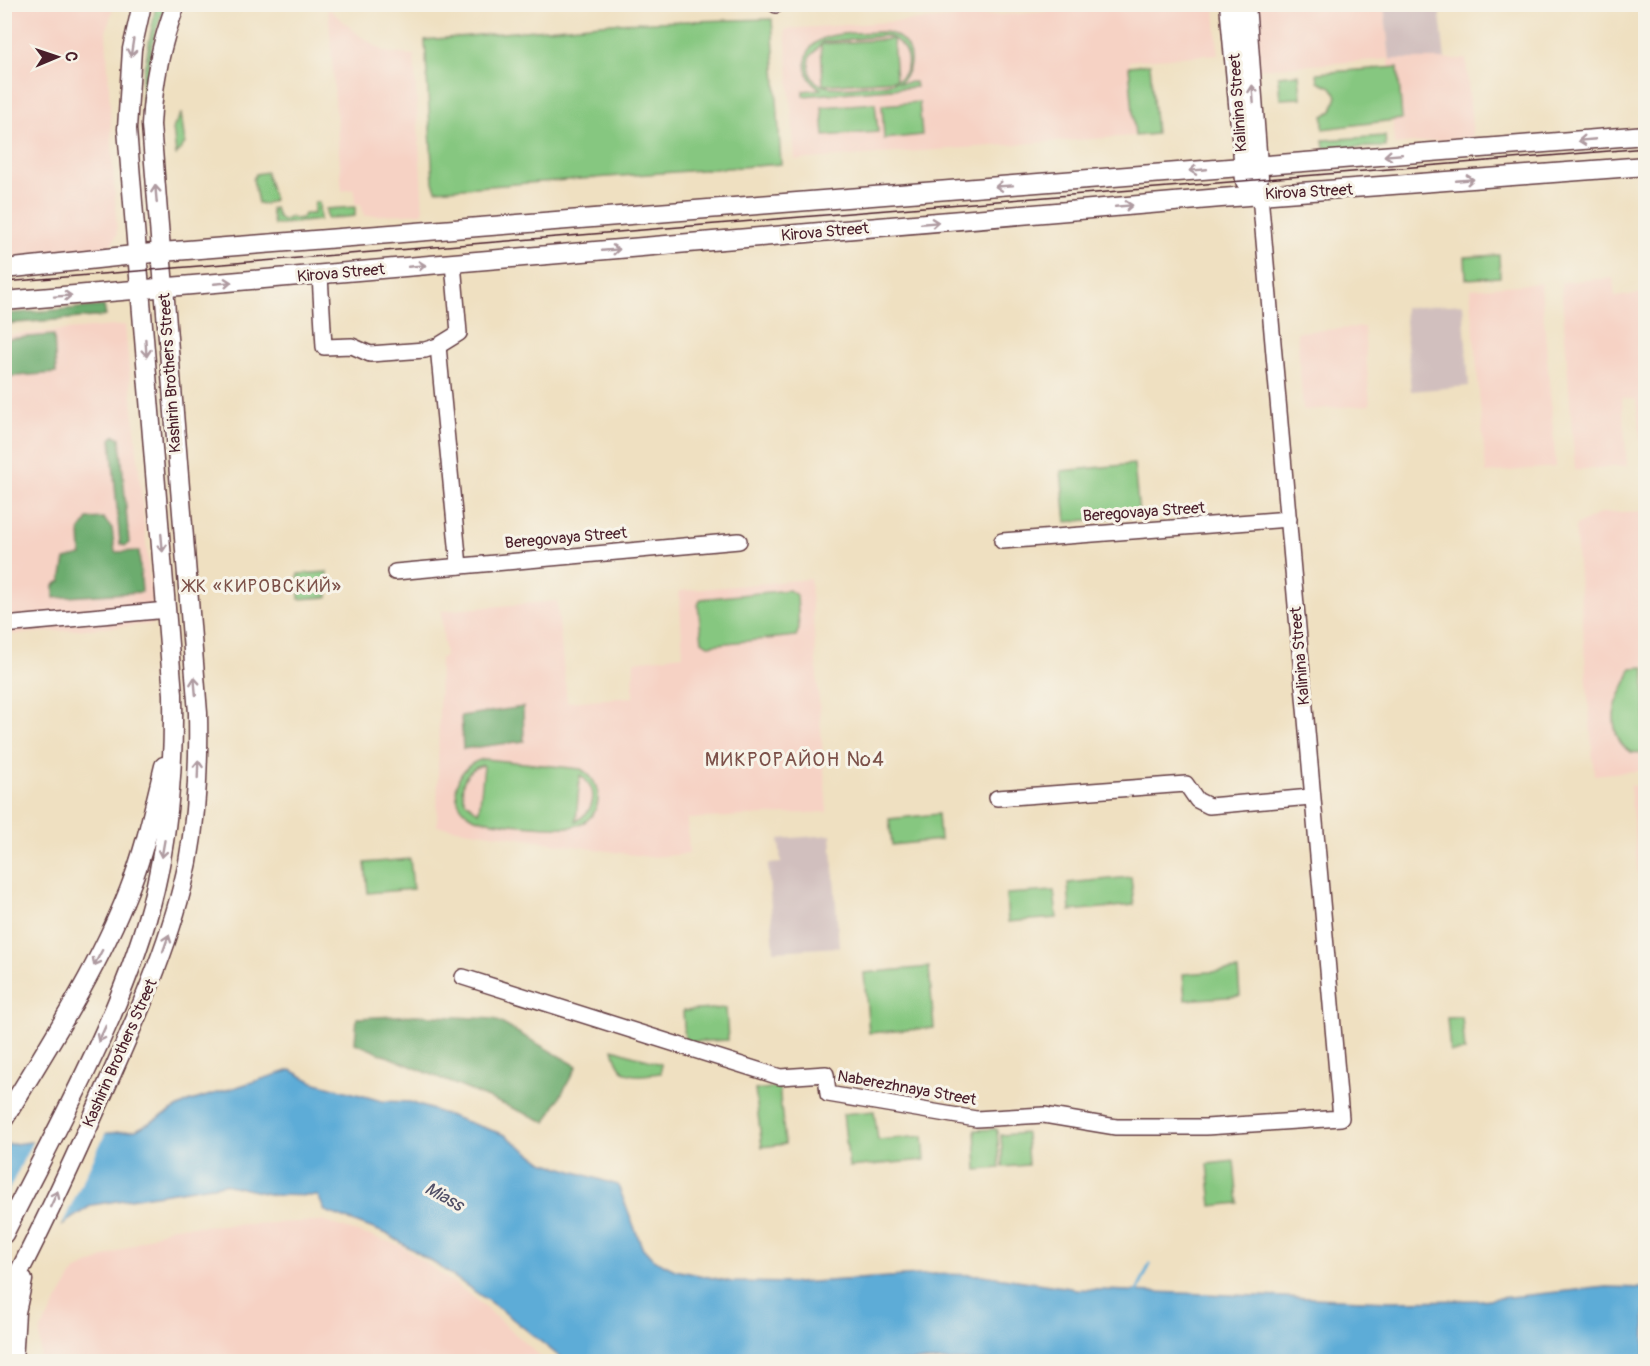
<svg xmlns="http://www.w3.org/2000/svg" width="1650" height="1366" font-family="Pangolin,sans-serif">
	<style>
		.built { fill: #f6d2c4 }
		.industrial { fill: #d1bfbe }
		.green { fill: #86c780; stroke: #687356; stroke-width: 1.5; fill-rule: evenodd }
		.forest { fill: #6cac6e; stroke: #5b664c; stroke-width: 1.5 }
		.water { fill: #5dacd7; stroke: #546681; stroke-width: 1.5 }
		.pier { fill: #efe0c1 }
		.lines { fill: none; stroke-linecap: round; stroke-linejoin: round }
		.stream { stroke: #5dacd7; stroke-width: 3 }
		.minor-casing { stroke: #633c42; stroke-width: 18 }
		.major-casing { stroke: #633c42; stroke-width: 21 }
		.minor { stroke: #fff; stroke-width: 15 }
		.major { stroke: #fff; stroke-width: 18 }
		.tram { stroke: #4a1f2b; stroke-width: 1.5 }
		.oneway { stroke: #ae9aa0 }
		.labels { text-anchor: middle; dominant-baseline: central; stroke-width: 6; stroke-linejoin: round; paint-order: stroke }
		.street-label { font-size: 16px; fill: #4a1f2b; stroke: #f7f3e8 }
		.neighbourhood-label { font-size: 18px; letter-spacing: 1.5px; fill: #7c5149; stroke: #f7f3e8 }
		.water-label { font-size: 18px; font-style: italic; fill: #515067; stroke: #f7f3e8 }
		.quarter-label { font-size: 20px; letter-spacing: 1.5px; fill: #7c5149; stroke: #f7f3e8 }
	</style>
	<rect width="100%" height="100%" fill="#f7f3e8"/>
	<filter id="ink" filterUnits="userSpaceOnUse"><feTurbulence type="fractalNoise" baseFrequency=".0167" numOctaves="2"/><feDisplacementMap in="SourceGraphic" scale="12" xChannelSelector="R" yChannelSelector="G"/><feConvolveMatrix kernelMatrix="1 2 1 2 8 2 1 2 1" color-interpolation-filters="sRGB"/></filter>
	<filter id="wash" filterUnits="userSpaceOnUse"><feTurbulence type="fractalNoise" baseFrequency=".008" numOctaves="4" result="noise"/><feDisplacementMap in="SourceGraphic" scale="24" xChannelSelector="R" yChannelSelector="G"/><feGaussianBlur stdDeviation="1.35" result="paint"/><feColorMatrix in="noise" values="0 0 0 0 0 0 0 0 0 0 0 0 0 0 0 0 0 1.4 0 .05"/><feComposite in="paint" operator="in"/></filter>
	<g filter="url(#wash)">
		<rect width="100%" height="100%" fill="#efe0c1"/>
		<g class="built">
			<path d="M5,4L114,5L106,32L117,235L111,245L104,249L5,258Z"/>
			<path d="M1116,5H1215L1218,54L1129,61L1135,136L795,160L785,29L1115,7Z"/>
			<path d="M1252,5H1384L1390,59H1466L1473,137L1394,145L1389,59L1258,69Z"/>
			<path d="M328,8L360,36L385,52L414,55L423,213L364,216L361,204H355L354,189L342,191Z"/>
			<path d="M1613,278L1615,297L1645,293V478L1636,400L1622,397L1627,466L1575,470L1561,282Z"/>
			<path d="M1541,283L1556,467L1486,473L1470,289Z"/>
			<path d="M125,325L154,624L5,635V335Z"/>
			<path d="M1364,327L1370,405L1303,410L1297,332Z"/>
			<path d="M1645,511V770L1594,775L1575,526L1601,513Z"/>
			<path d="M810,579L827,812L687,819L689,854L649,857L437,826L440,658L445,657L441,611L557,601L567,702L633,697L634,661L683,655L679,591Z"/>
			<path d="M1645,785H1646L1645,951L1630,786Z"/>
			<path d="M322,1221L402,1246L473,1297L546,1361H40V1331L75,1271L172,1227Z"/>
		</g>
		<g class="industrial">
			<path d="M1384,5H1439L1445,59H1390Z"/>
			<path d="M1463,304L1469,386L1411,391L1404,308Z"/>
			<path d="M831,835L839,947L774,951L768,864L781,863L779,839Z"/>
		</g>
		<g class="green">
			<path d="M156,5H166C142,53 147,110 147,162L142,81Z"/>
			<path d="M772,19L781,164L436,190L433,182L425,40L612,23Z"/>
			<path d="M880,32C910,32 920,64 899,83L915,82L916,87L803,96V91L821,89C811,83 805,74 806,62C808,28 857,34 880,32ZM885,36C907,40 917,69 896,81C887,86 874,85 863,86C840,88 803,94 810,57L823,42Z"/>
			<path d="M893,39L896,80L823,85L821,44Z"/>
			<path d="M1150,64L1156,134L1135,136L1129,66Z"/>
			<path d="M1398,67L1402,119L1323,129V116L1332,111L1337,96L1331,87L1318,81L1317,73Z"/>
			<path d="M1299,74L1301,98L1280,99L1278,76Z"/>
			<path d="M919,102L922,135L884,139L882,105Z"/>
			<path d="M875,103L878,132L824,136L822,107Z"/>
			<path d="M181,114L185,143L176,155L173,128Z"/>
			<path d="M1385,136L1386,147L1324,148L1323,140Z"/>
			<path d="M266,172L274,200L265,204L258,203L253,179L256,174Z"/>
			<path d="M315,202H319L320,220L274,225L271,209L275,208L278,217L283,221L291,217L295,219L302,218L304,214H313Z"/>
			<path d="M355,207V216L327,219L326,209Z"/>
			<path d="M1499,255L1500,277L1466,279L1465,257Z"/>
			<path d="M1134,464L1139,515L1066,522L1061,471Z"/>
			<path d="M327,572L328,597L299,599L298,574Z"/>
			<path d="M789,590L797,596L799,629L796,636L708,645L702,641L698,605L701,599Z"/>
			<path d="M1645,667V753C1642,752 1634,753 1631,752C1616,745 1612,722 1615,709C1618,694 1628,683 1631,668Z"/>
			<path d="M485,759L581,769C608,785 602,822 571,827C552,828 489,824 473,817C444,802 456,763 485,759ZM483,765L484,766L479,812L465,801C458,784 466,769 483,765ZM580,775C599,789 596,810 576,821Z"/>
			<path d="M938,814L940,840L892,845L889,819Z"/>
			<path d="M410,859L413,889L368,893L365,863Z"/>
			<path d="M1131,877L1134,905L1070,911L1068,883Z"/>
			<path d="M1054,891L1057,918L1008,922L1006,894Z"/>
			<path d="M929,967L934,1028L869,1033L864,973Z"/>
			<path d="M1238,970L1240,996L1185,1000L1183,974Z"/>
			<path d="M726,1008L728,1040L685,1042L683,1011Z"/>
			<path d="M1462,1017L1465,1051L1450,1052L1447,1018Z"/>
			<path d="M613,1049L661,1064V1073C635,1076 620,1081 613,1049Z"/>
			<path d="M779,1087L785,1144L762,1147L755,1090Z"/>
			<path d="M874,1111L878,1140L923,1136L925,1160L849,1167L843,1114Z"/>
			<path d="M997,1129L1000,1168L977,1170L975,1130Z"/>
			<path d="M1026,1133L1028,1165L1003,1167L1001,1135Z"/>
			<path d="M1234,1161L1238,1203L1212,1206L1208,1164Z"/>
		</g>
		<g class="forest">
			<path d="M104,306L106,316L5,324V314Z"/>
			<path d="M54,335L56,373L5,377V339Z"/>
			<path d="M115,435L120,438L129,543L125,546L120,544L111,439Z"/>
			<path d="M103,518L112,528L115,552L139,551L142,592L54,598V585L61,581L65,559L81,555L80,530L88,519Z"/>
			<path d="M523,707L524,741L463,749L461,716Z"/>
			<path d="M416,1015L494,1019L577,1066L546,1122L355,1043L357,1018Z"/>
		</g>
		<path class="water" d="M291,1070L313,1082L382,1101L410,1102L505,1135L543,1162L618,1185L642,1247L653,1259L675,1270L732,1282L796,1283L935,1274L983,1275L1077,1289L1390,1301L1480,1300L1606,1287L1645,1288V1361H565L504,1312L434,1263L387,1234L325,1211L318,1196L273,1195L224,1184L92,1205L54,1230L5,1227V1145L136,1130L188,1102Z"/>
		<path class="pier" d="M107,1130L59,1231L16,1237L4,1230L5,1198L34,1138Z"/>
		<g class="lines">
			<path class="stream" d="M1137,1292L1150,1264"/>
		</g>
	</g>
	<g filter="url(#ink)">
		<g class="lines">
			<defs>
				<g id="minor">
					<path d="M776,4V5"/>
					<path d="M320,275L324,347L352,346L370,354L425,350L438,346L459,333L453,263"/>
					<path d="M438,346L459,566"/>
					<path d="M1002,541L1289,519"/>
					<path d="M395,572L739,541"/>
					<path d="M4,625L167,610"/>
					<path d="M997,798L1186,784L1197,800L1209,806L1311,797"/>
					<path d="M463,977L780,1077L826,1074L828,1094L976,1119L1044,1115L1116,1127H1206L1341,1118L1260,195"/>
				</g>
				<g id="major">
					<path d="M1229,4L1245,181L1260,195"/>
					<path d="M1246,4L1259,178"/>
					<path d="M4,269L162,252L1646,135"/>
					<path d="M4,301L1221,198L1646,166"/>
					<path d="M4,1119C49,1045 97,971 129,890C145,850 154,807 164,766"/>
					<path d="M4,1234C57,1127 128,1004 155,889C170,824 174,760 173,694L127,129L132,49L142,4"/>
					<path d="M4,1301C44,1226 79,1149 113,1071C143,1003 173,935 188,862C197,813 199,763 198,713L151,125C153,83 160,45 176,4"/>
					<path d="M13,1362L16,1312L23,1280"/>
				</g>
			</defs>
			<use href="#minor" class="minor-casing"/>
			<use href="#major" class="major-casing"/>
			<use href="#minor" class="minor"/>
			<use href="#major" class="major"/>
			<path class="tram" d="M4,282L1646,148"/>
		</g>
		<defs><path id="oneway-shaft" d="M-6 0H5M1.5-3L5.5 0L1.5 3" fill="none" stroke-width="1.6" stroke-linecap="round" stroke-linejoin="round" transform="scale(1.5)"/></defs>
		<g class="oneway">
			<use href="#oneway-shaft" transform="translate(132 48) rotate(99)"/>
			<use href="#oneway-shaft" transform="translate(1253 94) rotate(-94)"/>
			<use href="#oneway-shaft" transform="translate(1587 140) rotate(175)"/>
			<use href="#oneway-shaft" transform="translate(1393 155) rotate(175)"/>
			<use href="#oneway-shaft" transform="translate(1198 170) rotate(175)"/>
			<use href="#oneway-shaft" transform="translate(1465 180) rotate(-5)"/>
			<use href="#oneway-shaft" transform="translate(1004 186) rotate(176)"/>
			<use href="#oneway-shaft" transform="translate(156 194) rotate(-95)"/>
			<use href="#oneway-shaft" transform="translate(1124 206) rotate(-5)"/>
			<use href="#oneway-shaft" transform="translate(930 223) rotate(-5)"/>
			<use href="#oneway-shaft" transform="translate(611 250) rotate(-5)"/>
			<use href="#oneway-shaft" transform="translate(417 266) rotate(-5)"/>
			<use href="#oneway-shaft" transform="translate(223 283) rotate(-5)"/>
			<use href="#oneway-shaft" transform="translate(63 296) rotate(-4)"/>
			<use href="#oneway-shaft" transform="translate(146 348) rotate(86)"/>
			<use href="#oneway-shaft" transform="translate(162 543) rotate(85)"/>
			<use href="#oneway-shaft" transform="translate(195 686) rotate(-95)"/>
			<use href="#oneway-shaft" transform="translate(198 769) rotate(-88)"/>
			<use href="#oneway-shaft" transform="translate(163 849) rotate(100)"/>
			<use href="#oneway-shaft" transform="translate(166 943) rotate(-71)"/>
			<use href="#oneway-shaft" transform="translate(98 958) rotate(118)"/>
			<use href="#oneway-shaft" transform="translate(102 1034) rotate(115)"/>
			<use href="#oneway-shaft" transform="translate(54 1199) rotate(-65)"/>
		</g>
	</g>
	<g class="labels">
		<g class="street-label">
			<text transform="translate(1238 103) rotate(-94)">Kalinina Street</text>
			<text transform="translate(1309 192) rotate(-3)">Kirova Street</text>
			<text transform="translate(825 232) rotate(-5)">Kirova Street</text>
			<text transform="translate(341 273) rotate(-5)">Kirova Street</text>
			<text transform="translate(170 373) rotate(-94)">Kashirin Brothers Street</text>
			<text transform="translate(1144 512) rotate(-4)">Beregovaya Street</text>
			<text transform="translate(566 538) rotate(-5)">Beregovaya Street</text>
			<text transform="translate(1300 656) rotate(-95)">Kalinina Street</text>
			<text transform="translate(120 1053) rotate(-66)">Kashirin Brothers Street</text>
			<text transform="translate(907 1088) rotate(10)">Naberezhnaya Street</text>
		</g>
		<g class="neighbourhood-label">
			<text x="263" y="586">ЖК «КИРОВСКИЙ»</text>
		</g>
		<g class="water-label">
			<text transform="translate(444 1197) rotate(29)">Miass</text>
		</g>
		<g class="quarter-label">
			<text x="795" y="759">МИКРОРАЙОН №4</text>
		</g>
	</g>
	<rect width="1650" height="1366" fill="none" stroke="#f7f3e8" stroke-width="24"/>
	<g transform="translate(57 57) rotate(88)" stroke="#f7f3e8" stroke-width="4.5" paint-order="stroke">
	<path d="M0-4.5L10 22L0 15L-10 22Z" fill="#4a1f2b"/>
	<text y="-9" font-size="16" font-weight="bold" text-anchor="middle" fill="#4a1f2b">С</text>
	</g>
</svg>
